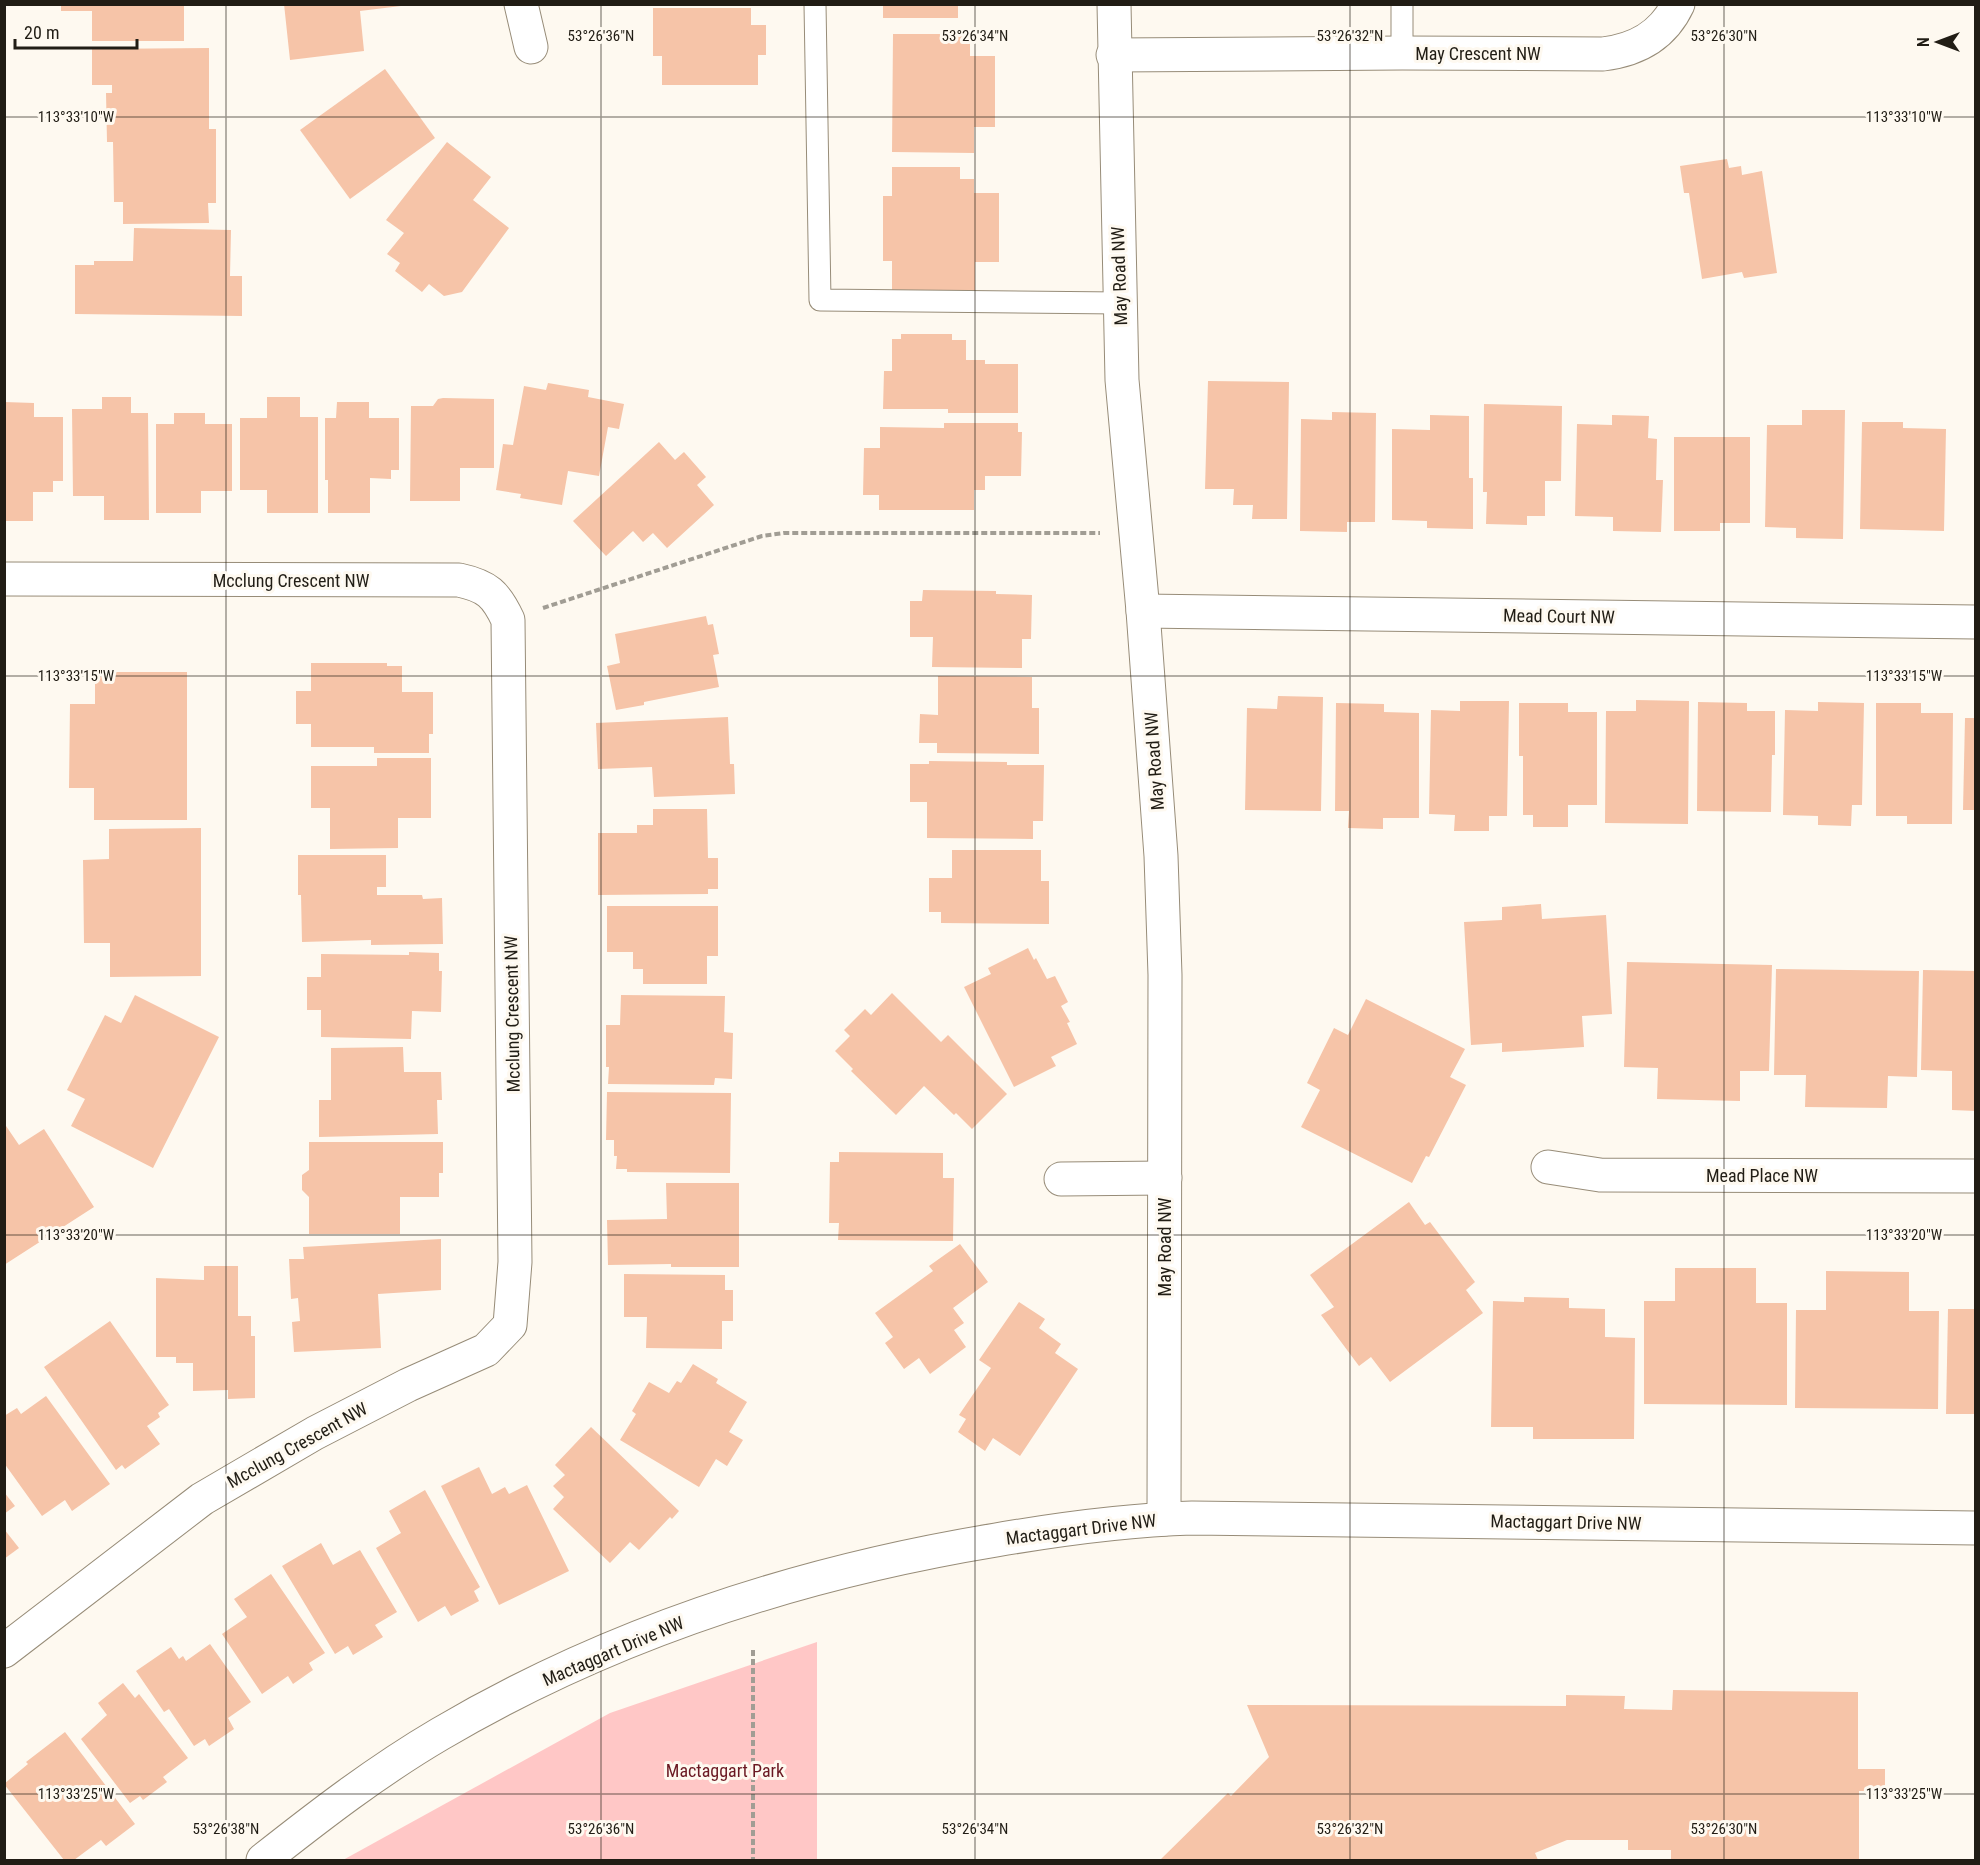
<svg xmlns="http://www.w3.org/2000/svg" width="1980" height="1865" font-family="'Roboto Condensed',sans-serif">
	<style>
		.green { fill: #ffc7c6 }
		.building { fill: #f6c4a8 }
		.lines { fill: none; stroke-linecap: round; stroke-linejoin: round }
		.lane-casing { stroke: #978c78; stroke-width: 23 }
		.street-casing { stroke: #978c78; stroke-width: 35 }
		.secondary-casing { stroke: #978c78; stroke-width: 35 }
		.path { stroke: #a19d94; stroke-width: 4; stroke-dasharray: 6 3; stroke-linecap: butt }
		.lane { stroke: #fff; stroke-width: 21 }
		.street { stroke: #fff; stroke-width: 33 }
		.secondary { stroke: #fff; stroke-width: 33 }
		.ticks { fill: none; stroke: #211d15; stroke-width: 1.5; stroke-opacity: 0.45 }
		.labels { text-anchor: middle; dominant-baseline: central; stroke-width: 6; stroke-linejoin: round; paint-order: stroke }
		.street-label { font-size: 18px; fill: #211d15; stroke: #fef9f0 }
		.park-label { font-size: 18px; fill: #6a1822; stroke: #fef9f0 }
		.ticks-label { font-size: 15px; text-anchor: middle; fill: #211d15; stroke: #fef9f0; stroke-width: 6; stroke-linejoin: round; paint-order: stroke }
	</style>
	<rect width="100%" height="100%" fill="#fef9f0"/>
	<path class="green" d="M817,1642V1860H343L610,1713Z"/>
	<g class="building">
		<path d="M61,4H184V41H92V11H61Z"/>
		<path d="M284,4H401V6L360,11L364,51L290,60Z"/>
		<rect x="883" y="5" width="75" height="13"/>
		<path d="M653,8H751V25H766V55H758V85H662V56H653Z"/>
		<path d="M893,34H970V56H995V127H974V153L892,152Z"/>
		<path d="M209,48V129H216V203H208L209,223L123,224V202H114L113,142H107L106,93H112V85H92V49Z"/>
		<path d="M385,69L435,138L350,199L300,130Z"/>
		<path d="M447,142L491,177L473,200L509,228L462,292L444,296L429,284L422,292L395,271L400,263L387,254L404,233L386,220Z"/>
		<path d="M1727,159L1729,168L1741,166L1742,175L1762,171L1777,273L1744,278L1742,272L1702,279L1689,193H1684L1680,166Z"/>
		<path d="M892,167H960V179H974V193H999V262H975V291H892V261H883V196H892Z"/>
		<path d="M134,228L231,230L230,276H242V316L75,314V265H94V261H133Z"/>
		<path d="M901,334H952V340H966V360H985V364H1018V413H948V409H883L884,371H892V339H901Z"/>
		<path d="M1208,381L1289,382L1287,519H1252L1253,505H1233L1234,489H1205Z"/>
		<path d="M548,383L589,390L588,397L624,404L619,429L608,427L599,476L568,471L562,505L520,498L521,494L496,490L503,444L513,445L524,386L546,390Z"/>
		<path d="M102,397H131V413H148L149,520H104V496H73L72,409H102Z"/>
		<path d="M267,397H300V417H318V513H267V490H240V418H267Z"/>
		<path d="M443,398L494,399V468H460V501H410L411,406H433L438,399Z"/>
		<path d="M4,402L34,403V417H63V481H53V492H33V521H4Z"/>
		<path d="M337,402H369V418H399V470H391V479L370,478V513H328V480H325V418H336Z"/>
		<path d="M1484,404L1562,406L1561,481H1545V516H1527V525L1486,524L1487,492H1483Z"/>
		<path d="M1802,410H1845L1843,539L1796,538V528L1765,527L1767,425H1802Z"/>
		<path d="M1332,412L1376,413L1375,522H1347V532L1300,531L1301,419L1332,420Z"/>
		<path d="M174,413H205V424H232V491H201V513H156V424H174Z"/>
		<path d="M1430,415L1469,416V478H1473V529L1427,528V521L1392,520V429L1430,430Z"/>
		<path d="M1612,415L1649,416L1648,438L1657,439L1656,480H1663L1661,532L1613,531V517L1575,516L1577,424L1612,425Z"/>
		<path d="M1862,422H1903V428L1946,429L1944,531L1860,529Z"/>
		<path d="M944,423H1018V432H1022L1021,476H985V490H974V510H879V495H863L864,448H880V427L944,428Z"/>
		<path d="M1674,437H1750V523H1720V531H1674Z"/>
		<path d="M659,442L675,460L684,452L706,477L697,485L714,505L667,548L653,533L643,542L633,531L606,556L573,521Z"/>
		<path d="M923,590L996,591V594L1032,595L1031,639H1022V668L932,667L933,637H910V601H922Z"/>
		<path d="M706,616L708,625L713,624L719,654L713,655L719,687L644,702V705L616,710L607,666L620,663L615,634Z"/>
		<path d="M311,663H387V666H402V692H433V734H429V753H374V747H311V724H296V691H311Z"/>
		<path d="M95,672H187V820H94V788H69L70,704H95Z"/>
		<path d="M938,676L1032,677V708H1039V754L937,753V743H919L920,714L938,715Z"/>
		<path d="M1278,696L1323,697L1321,811L1245,810L1247,708L1277,709Z"/>
		<path d="M1636,700L1689,701L1688,824L1605,823L1606,711H1636Z"/>
		<path d="M1460,701H1509L1507,816H1489V831H1454L1455,815L1429,814L1431,710L1460,711Z"/>
		<path d="M1698,702L1747,703V711H1775V755H1772L1771,812L1697,811Z"/>
		<path d="M1818,702L1864,703L1862,805H1852L1851,826L1818,825V816L1783,815L1785,710L1818,711Z"/>
		<path d="M1336,703L1384,704V712L1419,713V818H1383V829L1348,828L1349,811H1335Z"/>
		<path d="M1519,703H1568V712H1597V805H1568V827H1533V815H1523V756H1519Z"/>
		<path d="M1876,703H1921V713H1953L1952,824H1907V816H1876Z"/>
		<path d="M728,717L730,764H734L735,794L654,797L652,767L598,769L596,723Z"/>
		<path d="M1965,718H1976V810H1963Z"/>
		<path d="M377,758H431V818H398V848L330,849V808H311V766H377Z"/>
		<path d="M929,761L1007,762V765H1044L1043,821H1033V839L927,838V802H910V764H929Z"/>
		<path d="M653,809H707L708,858H718V889H708V894L598,895V833H637V825H653Z"/>
		<path d="M201,828V976L110,977V943H84L83,860L109,859V829Z"/>
		<path d="M952,850H1041V881H1049V924L941,923V912H929V878H952Z"/>
		<path d="M298,855H386V887H377V895H422L423,899L442,898L443,944L371,945V940L302,942L301,895H298Z"/>
		<path d="M1541,904L1542,919L1606,915L1612,1014L1582,1016L1584,1047L1502,1052V1043L1471,1045L1464,922L1502,920V907Z"/>
		<path d="M607,906H718V956H707V984H643V969H633V952H607Z"/>
		<path d="M1028,948L1034,960L1036,958L1047,979L1055,976L1068,1002L1061,1006L1070,1022L1067,1023L1077,1044L1051,1057L1056,1066L1014,1087L964,987L991,974L988,968Z"/>
		<path d="M409,952L439,953V971H442L441,1012L412,1011L411,1039L321,1037V1010H307V977H321V954L409,955Z"/>
		<path d="M1627,962L1772,965L1769,1071H1740V1101L1657,1099L1658,1068L1624,1067Z"/>
		<path d="M1776,969L1919,971L1917,1077L1888,1076L1887,1108L1805,1107L1806,1075H1774Z"/>
		<path d="M1923,970L1976,971V1111L1952,1110V1071L1921,1070Z"/>
		<path d="M892,993L941,1042L948,1035L1007,1094L972,1129L956,1113L954,1115L924,1086L896,1115L851,1071L853,1069L835,1051L850,1036L844,1030L865,1009L871,1015Z"/>
		<path d="M135,995L219,1037L153,1168L71,1126L85,1099L67,1090L105,1015L121,1023Z"/>
		<path d="M621,995L725,996L724,1032L733,1033L732,1079L715,1078L714,1085L608,1084L609,1067H606V1025H620Z"/>
		<path d="M1366,999L1465,1049L1450,1077L1466,1085L1429,1157L1426,1156L1412,1183L1301,1127L1320,1090L1307,1083L1334,1028L1348,1035Z"/>
		<path d="M403,1047L404,1072H441L442,1100H437L438,1134L319,1137V1100H331V1048Z"/>
		<path d="M607,1092L731,1093L730,1173L627,1172V1169H616L617,1156H614V1140H606Z"/>
		<path d="M4,1123L19,1145L44,1129L94,1207L4,1265Z"/>
		<path d="M309,1142H443V1173H439V1197H400V1234H309V1197L302,1190V1175L309,1170Z"/>
		<path d="M839,1152L943,1153V1178H954L953,1241L838,1240L839,1223H829L830,1162H839Z"/>
		<path d="M666,1183H739V1267H671V1264L608,1265L607,1220L667,1219Z"/>
		<path d="M1409,1202L1425,1225L1430,1222L1475,1282L1466,1290L1483,1313L1390,1382L1371,1357L1359,1366L1321,1315L1334,1307L1310,1275Z"/>
		<path d="M441,1239V1290L378,1294L381,1348L294,1352L292,1322L300,1321L298,1298L291,1299L289,1259H304L303,1247Z"/>
		<path d="M960,1244L988,1282L953,1308L964,1323L954,1330L966,1347L930,1374L919,1358L904,1369L885,1343L893,1337L875,1313L933,1271L929,1266Z"/>
		<path d="M204,1266H238V1316H251V1336H255V1398L228,1399V1390L193,1391V1363H176V1357H156V1278L204,1280Z"/>
		<path d="M1675,1268H1756V1303H1787V1405L1644,1404V1301H1675Z"/>
		<path d="M1826,1271L1909,1272V1311H1939L1938,1409L1795,1408L1796,1310H1826Z"/>
		<path d="M624,1274L725,1275V1290H733V1321H722V1349L646,1348L647,1317H624Z"/>
		<path d="M1524,1297L1569,1298V1308L1605,1309V1337L1635,1338L1634,1439H1533V1427H1491L1493,1301L1524,1302Z"/>
		<path d="M1019,1302L1045,1319L1039,1328L1061,1344L1055,1353L1078,1369L1020,1456L993,1438L985,1451L958,1432L966,1419L959,1415L991,1368L979,1360Z"/>
		<path d="M1948,1309H1976V1414H1946Z"/>
		<path d="M110,1321L169,1405L158,1413L160,1417L147,1426L160,1444L125,1469L122,1465L116,1470L44,1367Z"/>
		<path d="M693,1364L718,1379L716,1383L747,1402L729,1432L743,1440L727,1466L716,1459L699,1487L620,1440L636,1414L632,1411L649,1382L669,1393L677,1381L681,1383Z"/>
		<path d="M46,1396L110,1484L72,1511L65,1500L42,1516L4,1463V1416L17,1408L21,1414Z"/>
		<path d="M591,1427L679,1511L672,1519L670,1517L639,1550L630,1542L610,1563L553,1509L564,1497L553,1486L565,1475L555,1465Z"/>
		<path d="M479,1467L492,1494L505,1487L509,1494L527,1485L569,1571L499,1605L441,1486Z"/>
		<path d="M425,1490L480,1587L474,1591L479,1601L451,1616L445,1606L418,1622L376,1548L401,1533L389,1511Z"/>
		<path d="M4,1492L15,1506L4,1514Z"/>
		<path d="M4,1529L19,1548L4,1559Z"/>
		<path d="M321,1543L333,1565L360,1550L397,1612L375,1625L383,1637L353,1655L348,1646L335,1654L282,1566Z"/>
		<path d="M271,1574L325,1653L309,1663L313,1670L293,1684L288,1676L262,1694L222,1634L247,1617L234,1599Z"/>
		<path d="M210,1644L251,1702L228,1718L234,1729L209,1746L205,1739L194,1746L169,1709L164,1712L136,1671L171,1647L179,1659L183,1656L186,1661Z"/>
		<path d="M123,1683L135,1698L139,1694L188,1758L163,1777L167,1782L143,1800L140,1796L130,1803L81,1739L107,1715L98,1703Z"/>
		<path d="M1673,1690L1858,1692V1769H1885V1791H1859V1860H1671V1850H1628V1840H1567L1535,1853L1538,1860H1160L1228,1793L1231,1796L1269,1757L1247,1705L1566,1706V1695L1625,1696L1624,1709L1672,1710Z"/>
		<path d="M65,1732L135,1824L106,1846L101,1840L74,1860H64L4,1784L28,1764L26,1762Z"/>
	</g>
	<g class="lines">
		<defs>
			<g id="lane">
				<path d="M815,4L820,300L1120,303"/>
				<path d="M1402,53V4"/>
			</g>
			<g id="street">
				<path d="M521,4L531,47"/>
				<path d="M1114,4L1122,380L1143,611L1161,856L1165,975L1164,1519"/>
				<path d="M1113,55L1402,53L1603,54C1636,50 1663,36 1678,4"/>
				<path d="M4,579L459,580C487,586 496,594 508,620L515,1262L510,1325L486,1350L408,1385L315,1433L202,1499L4,1651"/>
				<path d="M1143,611L1976,622"/>
				<path d="M1548,1167L1600,1175L1976,1176"/>
				<path d="M1061,1179L1165,1178"/>
			</g>
			<path id="secondary" d="M263,1860C320,1815 377,1771 440,1734C610,1634 802,1572 996,1540C1060,1529 1126,1520 1192,1518L1976,1528"/>
		</defs>
		<use href="#lane" class="lane-casing"/>
		<use href="#street" class="street-casing"/>
		<use href="#secondary" class="secondary-casing"/>
		<g class="path">
			<path d="M543,608L762,536L784,533H1100"/>
			<path d="M753,1650V1860"/>
		</g>
		<use href="#lane" class="lane"/>
		<use href="#street" class="street"/>
		<use href="#secondary" class="secondary"/>
	</g>
	<path class="ticks" d="M226,4V1860M601,4V1860M975,4V1860M1350,4V1860M1724,4V1860M4,117H1976M4,676H1976M4,1235H1976M4,1794H1976"/>
	<g class="labels">
		<g class="street-label">
			<text x="1478" y="53">May Crescent NW</text>
			<text transform="translate(1119 276) rotate(-92)">May Road NW</text>
			<text x="291" y="580">Mcclung Crescent NW</text>
			<text transform="translate(1559 616) rotate(1)">Mead Court NW</text>
			<text transform="translate(1154 761) rotate(-94)">May Road NW</text>
			<text transform="translate(512 1014) rotate(-91)">Mcclung Crescent NW</text>
			<text x="1762" y="1175">Mead Place NW</text>
			<text transform="translate(1164 1247) rotate(-90)">May Road NW</text>
			<text transform="translate(297 1445) rotate(-29)">Mcclung Crescent NW</text>
			<text transform="translate(1566 1522) rotate(1)">Mactaggart Drive NW</text>
			<text transform="translate(1081 1529) rotate(-7)">Mactaggart Drive NW</text>
			<text transform="translate(613 1651) rotate(-23)">Mactaggart Drive NW</text>
		</g>
		<g class="park-label">
			<text x="725" y="1770">Mactaggart Park</text>
		</g>
	</g>
	<g class="ticks-label">
		<text x="601" y="41">53°26'36"N</text>
		<text x="975" y="41">53°26'34"N</text>
		<text x="1350" y="41">53°26'32"N</text>
		<text x="1724" y="41">53°26'30"N</text>
		<text x="1904" y="122">113°33'10"W</text>
		<text x="76" y="122">113°33'10"W</text>
		<text x="1904" y="681">113°33'15"W</text>
		<text x="76" y="681">113°33'15"W</text>
		<text x="1904" y="1240">113°33'20"W</text>
		<text x="76" y="1240">113°33'20"W</text>
		<text x="1904" y="1799">113°33'25"W</text>
		<text x="76" y="1799">113°33'25"W</text>
		<text x="226" y="1834">53°26'38"N</text>
		<text x="601" y="1834">53°26'36"N</text>
		<text x="975" y="1834">53°26'34"N</text>
		<text x="1350" y="1834">53°26'32"N</text>
		<text x="1724" y="1834">53°26'30"N</text>
	</g>
	<rect width="1980" height="1865" fill="none" stroke="#211d15" stroke-width="12"/>
	<g transform="translate(1938 42) rotate(270)" stroke="#fef9f0" stroke-width="4.5" paint-order="stroke">
	<path d="M0-4.5L10 22L0 15L-10 22Z" fill="#211d15"/>
	<text y="-9" font-size="16" font-weight="bold" text-anchor="middle" fill="#211d15">N</text>
	</g>
	<path d="M15 39v9h122v-9" fill="none" stroke="#211d15" stroke-width="3"/>
	<text x="24" y="39" font-size="18" fill="#211d15" stroke="#fef9f0" stroke-width="4.5" paint-order="stroke">20 m</text>
</svg>
